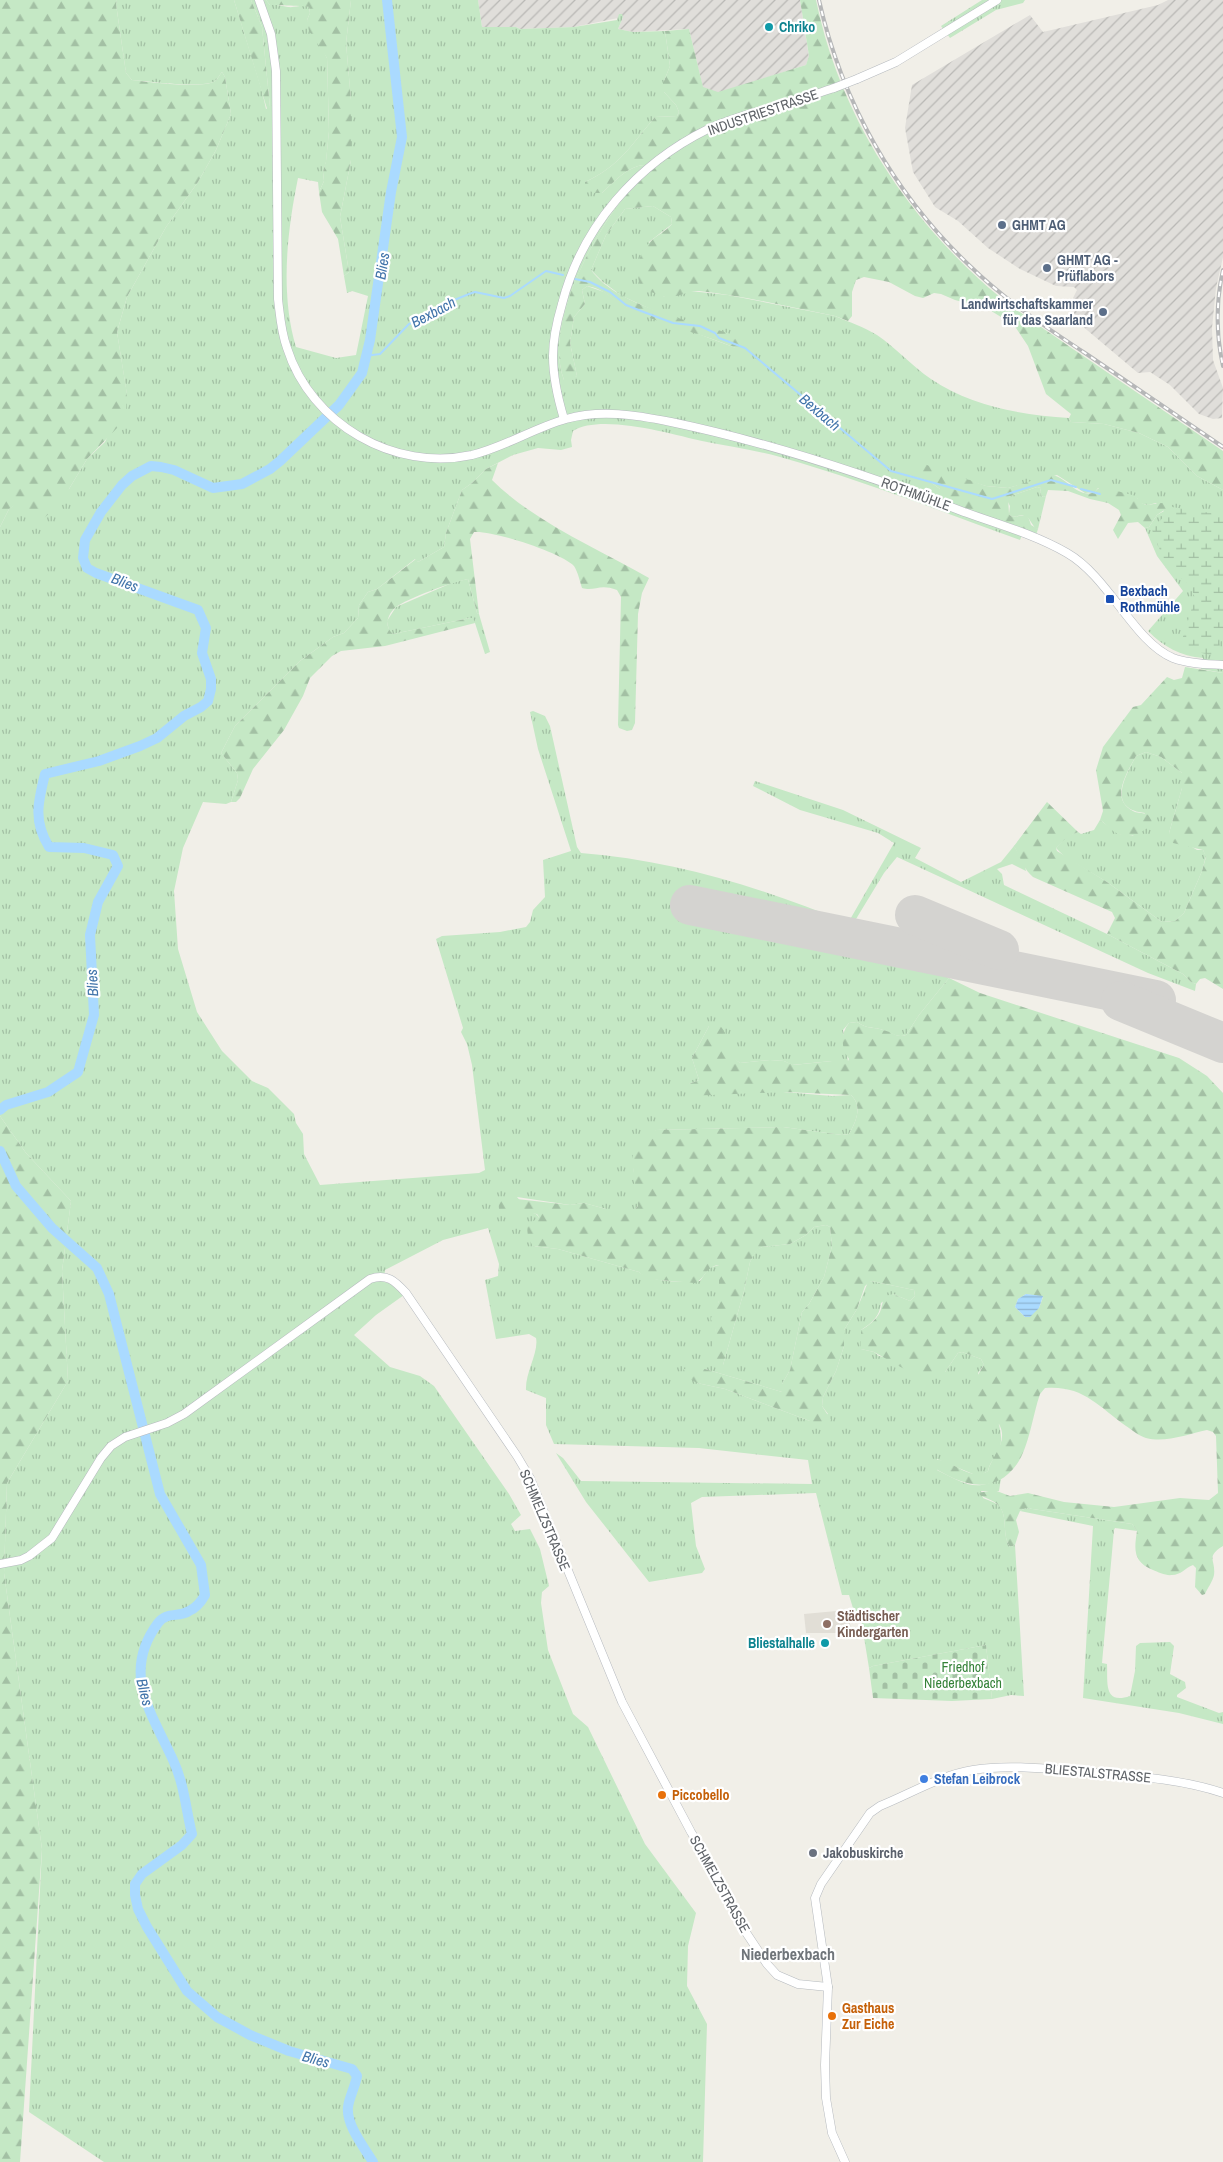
<svg xmlns="http://www.w3.org/2000/svg" width="1223" height="2162" font-family="'Archivo Narrow',sans-serif">
	<style>
		.industrial { fill: url(#industrial-furrows) }
		.education { fill: #e1ded6 }
		.grass { fill: url(#grass-tufts) }
		.forest { fill: url(#forest-firs); fill-rule: evenodd }
		.wetland { fill: url(#wetland-marsh) }
		.cemetery { fill: url(#cemetery-stones) }
		.water { fill: url(#water-rules) }
		.lines { fill: none; stroke-linecap: round; stroke-linejoin: round }
		.stream { stroke: #aadaff; stroke-width: 2 }
		.river { stroke: #aadaff; stroke-width: 10 }
		.runway { stroke: #d4d3d0; stroke-width: 40 }
		.secondary-casing { stroke: #b6babf; stroke-width: 9 }
		.secondary { stroke: #fff; stroke-width: 8 }
		.rail-casing { stroke: #b6b7b8; stroke-width: 4 }
		.rail { stroke: #fff; stroke-width: 2; stroke-dasharray: 5.5; stroke-linecap: butt }
		.secondary-bridge-casing { stroke: #b6babf; stroke-width: 9; stroke-linecap: butt }
		.secondary-bridge { stroke: #fff; stroke-width: 8 }
		.culture-dot { fill: #0f9aa8; stroke: #fff; stroke-width: 2 }
		.service-dot { fill: #5c6f8a; stroke: #fff; stroke-width: 2 }
		.transit-dot { fill: #1a4fb4; stroke: #fff; stroke-width: 2 }
		.education-dot { fill: #8d6e63; stroke: #fff; stroke-width: 2 }
		.shop-dot { fill: #3f7fe0; stroke: #fff; stroke-width: 2 }
		.food-dot { fill: #e8710a; stroke: #fff; stroke-width: 2 }
		.worship-dot { fill: #6b7280; stroke: #fff; stroke-width: 2 }
		.labels { text-anchor: middle; dominant-baseline: central; stroke-width: 4.5; stroke-linejoin: round; paint-order: stroke }
		.culture-label { font-size: 14px; font-weight: bold; fill: #0d838f; stroke: #fff; text-anchor: start }
		.street-label { font-size: 14px; fill: #5f6368; stroke: #fff }
		.service-label { font-size: 14px; font-weight: bold; fill: #4e5e75; stroke: #fff; text-anchor: start }
		.transit-label { font-size: 14px; font-weight: bold; fill: #164399; stroke: #fff; text-anchor: start }
		.education-label { font-size: 14px; font-weight: bold; fill: #785e54; stroke: #fff; text-anchor: start }
		.park-label { font-size: 14px; fill: #348238; stroke: #fff }
		.shop-label { font-size: 14px; font-weight: bold; fill: #366cbe; stroke: #fff; text-anchor: start }
		.food-label { font-size: 14px; font-weight: bold; fill: #c56008; stroke: #fff; text-anchor: start }
		.worship-label { font-size: 14px; font-weight: bold; fill: #5b616d; stroke: #fff; text-anchor: start }
		.water-label { font-size: 15px; font-style: italic; fill: #4174aa; stroke: #fff }
		.quarter-label { font-size: 16px; font-weight: bold; fill: #70757a; stroke: #fff }
	</style>
	<defs>
		<pattern id="industrial-furrows" width="10" height="10" patternUnits="userSpaceOnUse" patternTransform="scale(1.25)"><rect width="10" height="10" fill="#e0deda"/><path d="M-1 1l2-2M0 10L10 0M9 11l2-2" fill="none" stroke="#b9b8b5"/></pattern>
		<pattern id="grass-tufts" width="24" height="20" patternUnits="userSpaceOnUse" patternTransform="scale(1.25)"><rect width="24" height="20" fill="#c5e8c5"/><path d="M3 7l-1-3M5 7V3M7 7l1-3M15 17l-1-3M17 17v-4M19 17l1-3" fill="none" stroke="#a3c0a4"/></pattern>
		<pattern id="forest-firs" width="22" height="20" patternUnits="userSpaceOnUse" patternTransform="scale(1.25)"><rect width="22" height="20" fill="#c5e8c5"/><path d="M5 1l3.5 6h-7zM16 11l3.5 6h-7z" fill="#a3c0a4"/></pattern>
		<pattern id="wetland-marsh" width="20" height="14" patternUnits="userSpaceOnUse" patternTransform="scale(1.25)"><rect width="20" height="14" fill="#c5e8c5"/><path d="M1 5h8M5 5V1M11 12h8M15 12V8" fill="none" stroke="#a3c0a4"/></pattern>
		<pattern id="cemetery-stones" width="16" height="16" patternUnits="userSpaceOnUse" patternTransform="scale(1.25)"><rect width="16" height="16" fill="#c5e8c5"/><path d="M2 7V4a2 2 0 0 1 4 0v3zM10 15v-3a2 2 0 0 1 4 0v3z" fill="#a3c0a4"/></pattern>
		<pattern id="water-rules" width="6" height="5" patternUnits="userSpaceOnUse" patternTransform="scale(1.25)"><rect width="6" height="5" fill="#aadaff"/><path d="M0 2.5h6" fill="none" stroke="#8eb4d2"/></pattern>
	</defs>
	<rect width="100%" height="100%" fill="#f1efe8"/>
	<g class="industrial">
		<path d="M478,0H800L809,57L806,65L718,93L703,88L689,29L633,32L618,29L623,17L574,27L520,29L516,27H482Z"/>
		<path d="M1168,0H1223V257L1216,288L1212,328L1213,360L1223,388L1222,418L1213,419L1199,414L1170,385L1150,372L1138,373L1081,325L1074,313L1073,298L1077,290L1074,287L1056,286L1020,269L988,248L958,221L935,207L913,172L905,128L912,85L1030,15L1043,32L1158,5Z"/>
	</g>
	<path class="education" d="M847,1610L852,1633H806L804,1614Z"/>
	<g class="grass">
		<path d="M117,0H234L262,91L266,109L270,107L262,27L251,0H266L270,5C277,4 281,6 288,7C295,8 302,4 309,7L310,13L307,20L327,58L329,131L326,162L323,172L324,181L319,192L318,182L298,178C287,232 280,294 296,347L336,358L356,355L368,296L352,291L347,293L344,276L349,272L340,217L351,160V100L346,43L351,0H478L482,27H516L520,29L574,27L617,20L619,14H622L623,17L618,29L633,32L665,31L670,66L664,81V92L676,105L679,112L677,116L655,117C631,145 620,166 585,182L602,193C615,181 633,160 652,166C645,180 628,190 619,203C589,245 544,328 564,380L577,376L570,343L574,317L585,304L582,290L587,286L604,292L626,307L736,348L622,296L603,282L591,270L606,235L625,209L653,206L671,217L672,224L649,242L652,291L665,297L682,294L690,291L728,295L835,316C849,322 864,327 877,335C896,348 912,366 931,379C971,406 1021,415 1069,418L1071,422L1104,424L1139,433L1168,447L1197,476L1223,490V673L1201,669L1203,658C1180,656 1164,647 1148,631L1183,591L1157,556L1145,528L1149,527L1157,515L1164,511L1156,503L1148,505L1139,503L1137,498L1098,488L1095,492L1085,493L1057,475L1008,488L986,486L953,476L908,475L929,481L940,489V494L1024,530L1020,540C940,511 861,480 780,457C754,450 728,446 702,441C672,434 600,413 573,431L571,440L572,447L561,450L538,448L513,455L486,469L472,483L462,490L446,533L444,547L418,562L415,559L377,589L368,592L359,605L358,618L344,633L333,637L300,661L235,726L221,753L237,773L238,780L231,802L226,804L203,802L183,848L174,891L178,949L197,1012L222,1051L252,1081L268,1088L294,1114L296,1123L303,1134L304,1154L320,1185L479,1173L485,1170L472,1065L467,1044L461,1032L463,1028L436,939L442,936L500,932L526,927L530,922L533,910L545,897L543,860L571,851L538,749L530,712L533,711L545,716L550,726L577,847L581,853C673,860 763,888 848,923L894,843L878,833L800,810L753,786L755,781L843,810L921,848L915,858L961,882L1001,862L1014,846L1024,862L1026,871L1012,864L997,869L1002,874L1004,885L1107,934L1183,974L1191,982L1196,984L1195,991L1148,973L897,857L884,873L853,924H848L853,933L889,948L949,978L919,1015L906,1035C897,1038 892,1033 883,1030C871,1026 869,1030 857,1022L849,1023L843,1030L848,1061H832L792,1065L784,1061L770,1060L740,1063L733,1058L709,1026L692,1058L699,1080L689,1084L832,1096L851,1095C863,1106 856,1122 849,1134L842,1135L783,1127L656,1130L633,1168L638,1192V1206L635,1209H606L584,1203L570,1205L517,1197L530,1212L536,1214L539,1217L535,1221L533,1246L558,1249L639,1272C652,1283 682,1282 700,1281L709,1268L719,1265V1301L716,1311L715,1328L716,1339L723,1365L744,1291L750,1262L756,1250L762,1247L790,1244L806,1235L814,1227L826,1225L830,1227L832,1246L824,1277L809,1304L802,1312L790,1370L782,1384V1392L705,1369L697,1383L725,1389L810,1421L828,1414L822,1406L823,1397L836,1371L844,1346V1330L857,1309L868,1282L871,1281L914,1290L915,1296L910,1301L893,1294L881,1303C880,1316 872,1323 861,1330V1349L874,1352L879,1356L945,1372L958,1353L962,1352L981,1359L984,1365L978,1373C986,1393 1006,1427 1000,1447C997,1456 990,1461 988,1471L981,1475L973,1474L937,1459V1470C962,1482 974,1493 1001,1478L999,1491H981L983,1498C987,1500 995,1502 998,1505C1009,1515 1001,1534 1010,1547L1015,1545L1024,1696L1011,1695L992,1699L986,1645L873,1666L869,1668L861,1619L856,1618L849,1595H842L816,1493L702,1497L691,1503L696,1546L705,1569L702,1573L649,1582L586,1502L556,1453L563,1458L581,1481L812,1484L808,1460L699,1448L554,1444L546,1425V1398L526,1390C525,1373 539,1352 536,1338L529,1334L496,1339L485,1280L498,1276L499,1264L488,1228L443,1240L385,1270L384,1282L391,1283L404,1295L376,1315L354,1335L390,1367L420,1376L434,1386L509,1494L521,1515L511,1524L515,1531L530,1529L540,1549L549,1586L542,1592L541,1603L548,1650L573,1714L588,1727L645,1844L696,1913L688,1946L687,1986L707,2024L703,2162H104L29,2112L42,1849L4,1573L7,1483L68,1381L62,1271L71,1201L26,1153L0,1116V527L9,509L19,501L69,489L87,459L105,442L127,395L117,332L127,297L166,227L198,182L216,150L231,114L225,77L222,72C219,75 218,79 215,81C203,89 147,81 132,80L126,73L116,4Z"/>
		<path d="M982,0H1025L1023,3L996,10L950,38L941,26Z"/>
		<path d="M1037,487L1041,488L1040,494L1043,497L1046,496L1038,529L1035,528L1029,519L1023,515L1012,517L1009,514L1010,506L1007,500L1008,497Z"/>
		<path d="M468,579L477,613L479,614L490,652L485,654L475,623L470,618L393,634L389,631L387,621L396,607L454,582Z"/>
		<path d="M1146,752L1161,757L1182,773V788L1169,833L1197,850H1203L1206,856L1202,871L1184,913L1175,921L1162,922L1107,882L1065,857L1056,848L1066,837L1078,832L1081,834L1094,830L1100,820L1119,834L1133,836L1145,813C1107,809 1124,778 1136,756Z"/>
		<path d="M1026,1508L1132,1524L1137,1531L1115,1528L1114,1530L1102,1663L1107,1664C1108,1682 1103,1705 1130,1696L1135,1671L1136,1646L1140,1643L1170,1642L1174,1646L1170,1674L1185,1682L1186,1688L1177,1695V1697L1219,1713L1223,1712V1724L1179,1713L1083,1698L1093,1526L1020,1511Z"/>
	</g>
	<g class="forest">
		<path d="M0,0H117L116,4L126,73L132,80C147,82 204,89 215,81C218,79 219,75 222,72L225,77L231,114L216,150L198,182L166,227L127,297L117,332L127,394L126,412L118,427L87,459L69,489L54,509L42,520H38L21,501L9,509L0,527Z"/>
		<path d="M234,0H251L262,27L270,107L268,112Z"/>
		<path d="M266,0H351L346,43L351,100V160L340,217L349,272L344,276L338,239L322,212L319,192L324,181L323,172L326,161L329,131L327,58L309,31L307,20L310,13L309,7C307,6 273,5 270,5Z"/>
		<path d="M800,0H816C838,108 898,205 979,279C1007,305 1039,325 1070,347C1121,382 1172,416 1223,451V490L1197,476L1168,447L1139,433L1104,424L1071,422L1069,418L1071,414L1046,394L1028,346L1014,325L988,309L955,300L941,294L934,293L923,298L915,296L889,282L864,277L856,280L852,292V316L848,321L835,316C790,307 744,296 699,291C687,290 677,299 665,297C657,295 652,291 643,291C634,278 637,253 650,242C657,235 665,232 672,224L671,217L653,206L625,209L606,235L591,270C619,308 696,321 739,337L748,343V347L742,349L736,348C700,333 661,325 627,308C614,301 603,288 587,286L582,290L585,304L574,317L570,343L577,376L567,381L564,380C544,327 589,245 619,203C628,190 645,180 652,166C633,160 615,181 602,193H595L585,189V182C620,166 631,145 655,117L677,116L679,112L676,105L664,92V81L670,66L665,31L689,29L703,87L718,92L806,65L809,56Z"/>
		<path d="M913,460L986,486L1008,488L1051,475C1066,476 1076,497 1092,493C1096,492 1097,488 1102,487L1136,496C1144,510 1149,503 1163,503L1167,508L1157,515L1149,527L1145,528L1138,522L1128,523L1118,539L1113,530L1121,515L1119,510L1108,503L1090,499L1068,491L1048,490L1046,496L1043,497L1040,494L1041,488L1037,487L1008,497L1009,514L1012,517L1025,515L1029,519L1031,525L1038,529L1036,535L939,498L940,489L929,481L908,475V471Z"/>
		<path d="M498,463L492,480C533,521 598,549 649,578L642,593L638,614L635,723L632,730L627,731L619,728L618,725L621,597L617,590C599,583 595,592 582,588C580,582 578,572 574,566C562,553 492,530 474,532L470,539L479,614L477,613L468,579C453,582 407,598 395,608C387,615 384,627 393,634L470,618H473L475,623L385,646L341,651L332,656L310,678L303,696L284,730L253,769L240,798L236,802H231L238,780L237,773L221,753L235,726L300,661L333,637L344,633L358,618L359,605L368,592L377,589L416,559L418,562L444,547L446,533L462,490L472,483L486,469Z"/>
		<path d="M1185,667L1223,673V989L1205,978L1200,979L1196,984L1191,982L1183,974L1107,934L1115,918L1112,912L1033,877C1024,870 1020,857 1014,846L1047,802L1078,832L1066,838L1056,848L1057,851L1107,882L1162,922L1175,921L1184,913L1202,871L1206,857L1203,850L1173,843L1169,833L1182,788V773L1161,757L1146,752L1136,756C1128,771 1109,799 1133,811C1141,815 1148,810 1152,821C1143,835 1128,841 1113,831C1109,828 1105,823 1100,820L1103,811L1096,770L1103,747L1133,707L1141,705L1167,677L1174,680L1182,678Z"/>
		<path d="M949,978L980,993L1179,1058L1207,1076L1223,1093V1546C1205,1557 1216,1560 1214,1575C1213,1581 1207,1589 1205,1594L1202,1595L1195,1587L1196,1568L1193,1565C1185,1568 1181,1575 1172,1575C1166,1576 1158,1572 1153,1570C1133,1562 1134,1550 1137,1531L1132,1524L1026,1508L1020,1511L1016,1520L1019,1532L1015,1545L1010,1547C1001,1534 1009,1516 998,1505C993,1499 984,1499 978,1493L994,1490L1010,1496L1028,1493L1064,1502L1114,1507L1180,1498L1209,1500L1218,1493L1216,1436L1213,1432L1207,1430C1188,1434 1166,1443 1146,1438C1139,1436 1132,1430 1126,1426C1098,1406 1083,1385 1045,1388L1040,1394C1033,1414 1029,1447 1017,1464C992,1499 957,1483 928,1464L930,1460C951,1456 968,1483 988,1471C992,1455 1009,1442 999,1424C994,1423 987,1424 982,1422C959,1412 974,1380 984,1365L981,1359L962,1352L958,1353L945,1372L937,1377L906,1370L874,1352L861,1349V1330C868,1326 876,1320 880,1312C882,1307 882,1302 885,1296L893,1294L910,1301L915,1296L914,1290L871,1281L865,1286L857,1309L844,1330V1346L836,1371L823,1397L822,1406L831,1420L828,1423L811,1425L810,1421L725,1389L697,1383L685,1376L684,1369L691,1368L705,1369L782,1392V1384L790,1370L802,1312L809,1304L824,1277L832,1246L830,1227L826,1225L814,1227L806,1235L790,1244L762,1247L756,1251L750,1262L744,1291L723,1365L718,1367L711,1360C710,1348 716,1340 715,1328L711,1325V1318L719,1301V1265C706,1266 705,1279 695,1283L647,1279L639,1272L558,1249L533,1246L528,1238L527,1226L539,1217L537,1214L499,1209L498,1197L570,1205L584,1203L606,1209H635L638,1206C638,1187 624,1150 641,1137C645,1134 652,1132 656,1130L783,1127L842,1135L849,1134C856,1122 863,1106 851,1095L785,1092L687,1096L686,1090L689,1084L699,1080L692,1058L709,1026H720C732,1037 726,1053 740,1063L770,1060L784,1061L793,1065L832,1061H848L849,1059C841,1048 840,1034 849,1023L857,1022C869,1030 871,1026 883,1030C892,1032 897,1038 906,1035L919,1015ZM1026,1294L1043,1297L1039,1308L1025,1317L1015,1307L1018,1299Z"/>
		<path d="M0,1116L26,1153L71,1201L62,1271L68,1381L7,1483L4,1573L42,1849L20,2162H0Z"/>
	</g>
	<path class="wetland" d="M1172,507L1223,515V629L1218,653L1211,655L1188,650L1182,640L1195,598L1191,587L1165,563L1152,530Z"/>
	<path class="cemetery" d="M986,1645L992,1699L952,1701L873,1698L869,1668L873,1666Z"/>
	<path class="water" d="M1026,1294L1043,1296L1039,1308L1030,1317H1025L1015,1307L1018,1299Z"/>
	<g class="lines">
		<g class="stream">
			<path d="M575,279L590,282L610,292L626,305L641,311L673,323L700,326L715,333L719,338L745,348L891,471L992,499L1051,480L1076,487"/>
			<path d="M365,356L380,354L409,324L437,312L447,303L469,294L475,292L504,298L510,296L546,271L563,275"/>
			<path d="M1081,489L1100,494"/>
		</g>
		<g class="river">
			<path d="M0,1110L6,1105L48,1092L78,1072L94,1015L90,935L98,902L118,866L113,855L84,848L49,847C33,821 38,802 45,774L99,761L140,746L157,738L184,716L201,707L208,701L211,689V679L202,653L206,628L198,610L96,573L87,568L83,558L85,540L101,512L122,485L132,476L151,466L161,467L174,470L213,488L242,484L270,469L280,461L339,405L362,373L370,340L391,192L402,137L387,0"/>
			<path d="M0,1151L16,1186L52,1228L97,1268L109,1294L160,1494L201,1565L205,1595C201,1602 196,1608 189,1611C178,1618 167,1611 158,1623C121,1673 151,1712 173,1760C184,1783 186,1810 192,1834L182,1845L142,1874L135,1884V1895L138,1909L147,1927L187,1991L217,2017L250,2035L289,2051L352,2069L357,2076C355,2087 349,2098 348,2107C346,2125 364,2147 373,2162"/>
		</g>
		<g class="runway">
			<path d="M690,905L1156,1000"/>
			<path d="M915,915L999,950"/>
			<path d="M1121,1001L1223,1043"/>
		</g>
		<defs>
			<g id="secondary">
				<path d="M259,0L271,34L276,71L278,299C280,315 281,332 287,348C311,424 394,472 472,455C505,447 534,428 566,419C601,409 636,415 671,422C772,443 868,475 964,512C998,524 1036,535 1067,553C1109,577 1134,642 1173,658C1189,664 1207,664 1223,665"/>
				<path d="M857,79L896,62L997,0"/>
				<path d="M564,419C558,399 553,378 553,356C553,338 557,321 562,304C582,226 637,164 708,129C733,117 761,111 787,103C803,99 818,93 834,88"/>
				<path d="M0,1564L21,1560L29,1556L52,1538L101,1458L111,1446L125,1437L167,1423L184,1414L370,1279C387,1273 395,1281 406,1293L517,1456L530,1478L622,1702L691,1832L722,1884L745,1931L767,1964L777,1975L798,1984L828,1987"/>
				<path d="M845,2162L832,2133L826,2098L825,2065L828,1987L815,1898L821,1884L870,1813L880,1806C910,1794 941,1775 973,1770C1009,1764 1048,1769 1084,1772C1131,1776 1178,1778 1223,1793"/>
			</g>
		</defs>
		<use href="#secondary" class="secondary-casing"/>
		<use href="#secondary" class="secondary"/>
		<defs>
			<g id="rail">
				<path d="M819,0C842,102 894,194 970,266C1006,301 1047,328 1088,355C1133,386 1178,416 1223,447"/>
				<path d="M1223,270C1216,301 1216,335 1223,366"/>
			</g>
		</defs>
		<use href="#rail" class="rail-casing"/>
		<use href="#rail" class="rail"/>
		<defs>
			<path id="secondary-bridge" d="M834,88L857,79"/>
		</defs>
		<use href="#secondary-bridge" class="secondary-bridge-casing"/>
		<use href="#secondary-bridge" class="secondary-bridge"/>
	</g>
	<g class="culture-dot">
		<circle cx="769" cy="27" r="5"/>
		<circle cx="825" cy="1643" r="5"/>
	</g>
	<g class="service-dot">
		<circle cx="1002" cy="225" r="5"/>
		<circle cx="1047" cy="268" r="5"/>
		<circle cx="1103" cy="312" r="5"/>
	</g>
	<rect class="transit-dot" x="1105" y="594" width="10" height="10" rx="2.5"/>
	<circle class="education-dot" cx="827" cy="1624" r="5"/>
	<circle class="shop-dot" cx="924" cy="1779" r="5"/>
	<g class="food-dot">
		<circle cx="662" cy="1795" r="5"/>
		<circle cx="832" cy="2016" r="5"/>
	</g>
	<circle class="worship-dot" cx="813" cy="1853" r="5"/>
	<g class="labels">
		<g class="culture-label">
			<text x="779" y="27">Chriko</text>
			<text x="815" y="1643" text-anchor="end">Bliestalhalle</text>
		</g>
		<g class="street-label">
			<text transform="translate(763 112) rotate(-19)">INDUSTRIESTRASSE</text>
			<text transform="translate(916 494) rotate(20)">ROTHMÜHLE</text>
			<text transform="translate(545 1520) rotate(67)">SCHMELZSTRASSE</text>
			<text transform="translate(1098 1773) rotate(5)">BLIESTALSTRASSE</text>
			<text transform="translate(720 1884) rotate(61)">SCHMELZSTRASSE</text>
		</g>
		<g class="service-label">
			<text x="1012" y="225">GHMT AG</text>
			<text x="1057" y="260">GHMT AG -<tspan x="1057" dy="16">Prüflabors</tspan></text>
			<text x="1093" y="304" text-anchor="end">Landwirtschaftskammer<tspan x="1093" dy="16">für das Saarland</tspan></text>
		</g>
		<g class="transit-label">
			<text x="1120" y="591">Bexbach<tspan x="1120" dy="16">Rothmühle</tspan></text>
		</g>
		<g class="education-label">
			<text x="837" y="1616">Städtischer<tspan x="837" dy="16">Kindergarten</tspan></text>
		</g>
		<g class="park-label">
			<text x="963" y="1667">Friedhof<tspan x="963" dy="16">Niederbexbach</tspan></text>
		</g>
		<g class="shop-label">
			<text x="934" y="1779">Stefan Leibrock</text>
		</g>
		<g class="food-label">
			<text x="672" y="1795">Piccobello</text>
			<text x="842" y="2008">Gasthaus<tspan x="842" dy="16">Zur Eiche</tspan></text>
		</g>
		<g class="worship-label">
			<text x="823" y="1853">Jakobuskirche</text>
		</g>
		<g class="water-label">
			<text transform="translate(382 266) rotate(-81)">Blies</text>
			<text transform="translate(433 312) rotate(-28)">Bexbach</text>
			<text transform="translate(820 412) rotate(40)">Bexbach</text>
			<text transform="translate(125 582) rotate(21)">Blies</text>
			<text transform="translate(92 983) rotate(-93)">Blies</text>
			<text transform="translate(145 1692) rotate(76)">Blies</text>
			<text transform="translate(316 2059) rotate(16)">Blies</text>
		</g>
		<g class="quarter-label">
			<text x="788" y="1954">Niederbexbach</text>
		</g>
	</g>
</svg>
